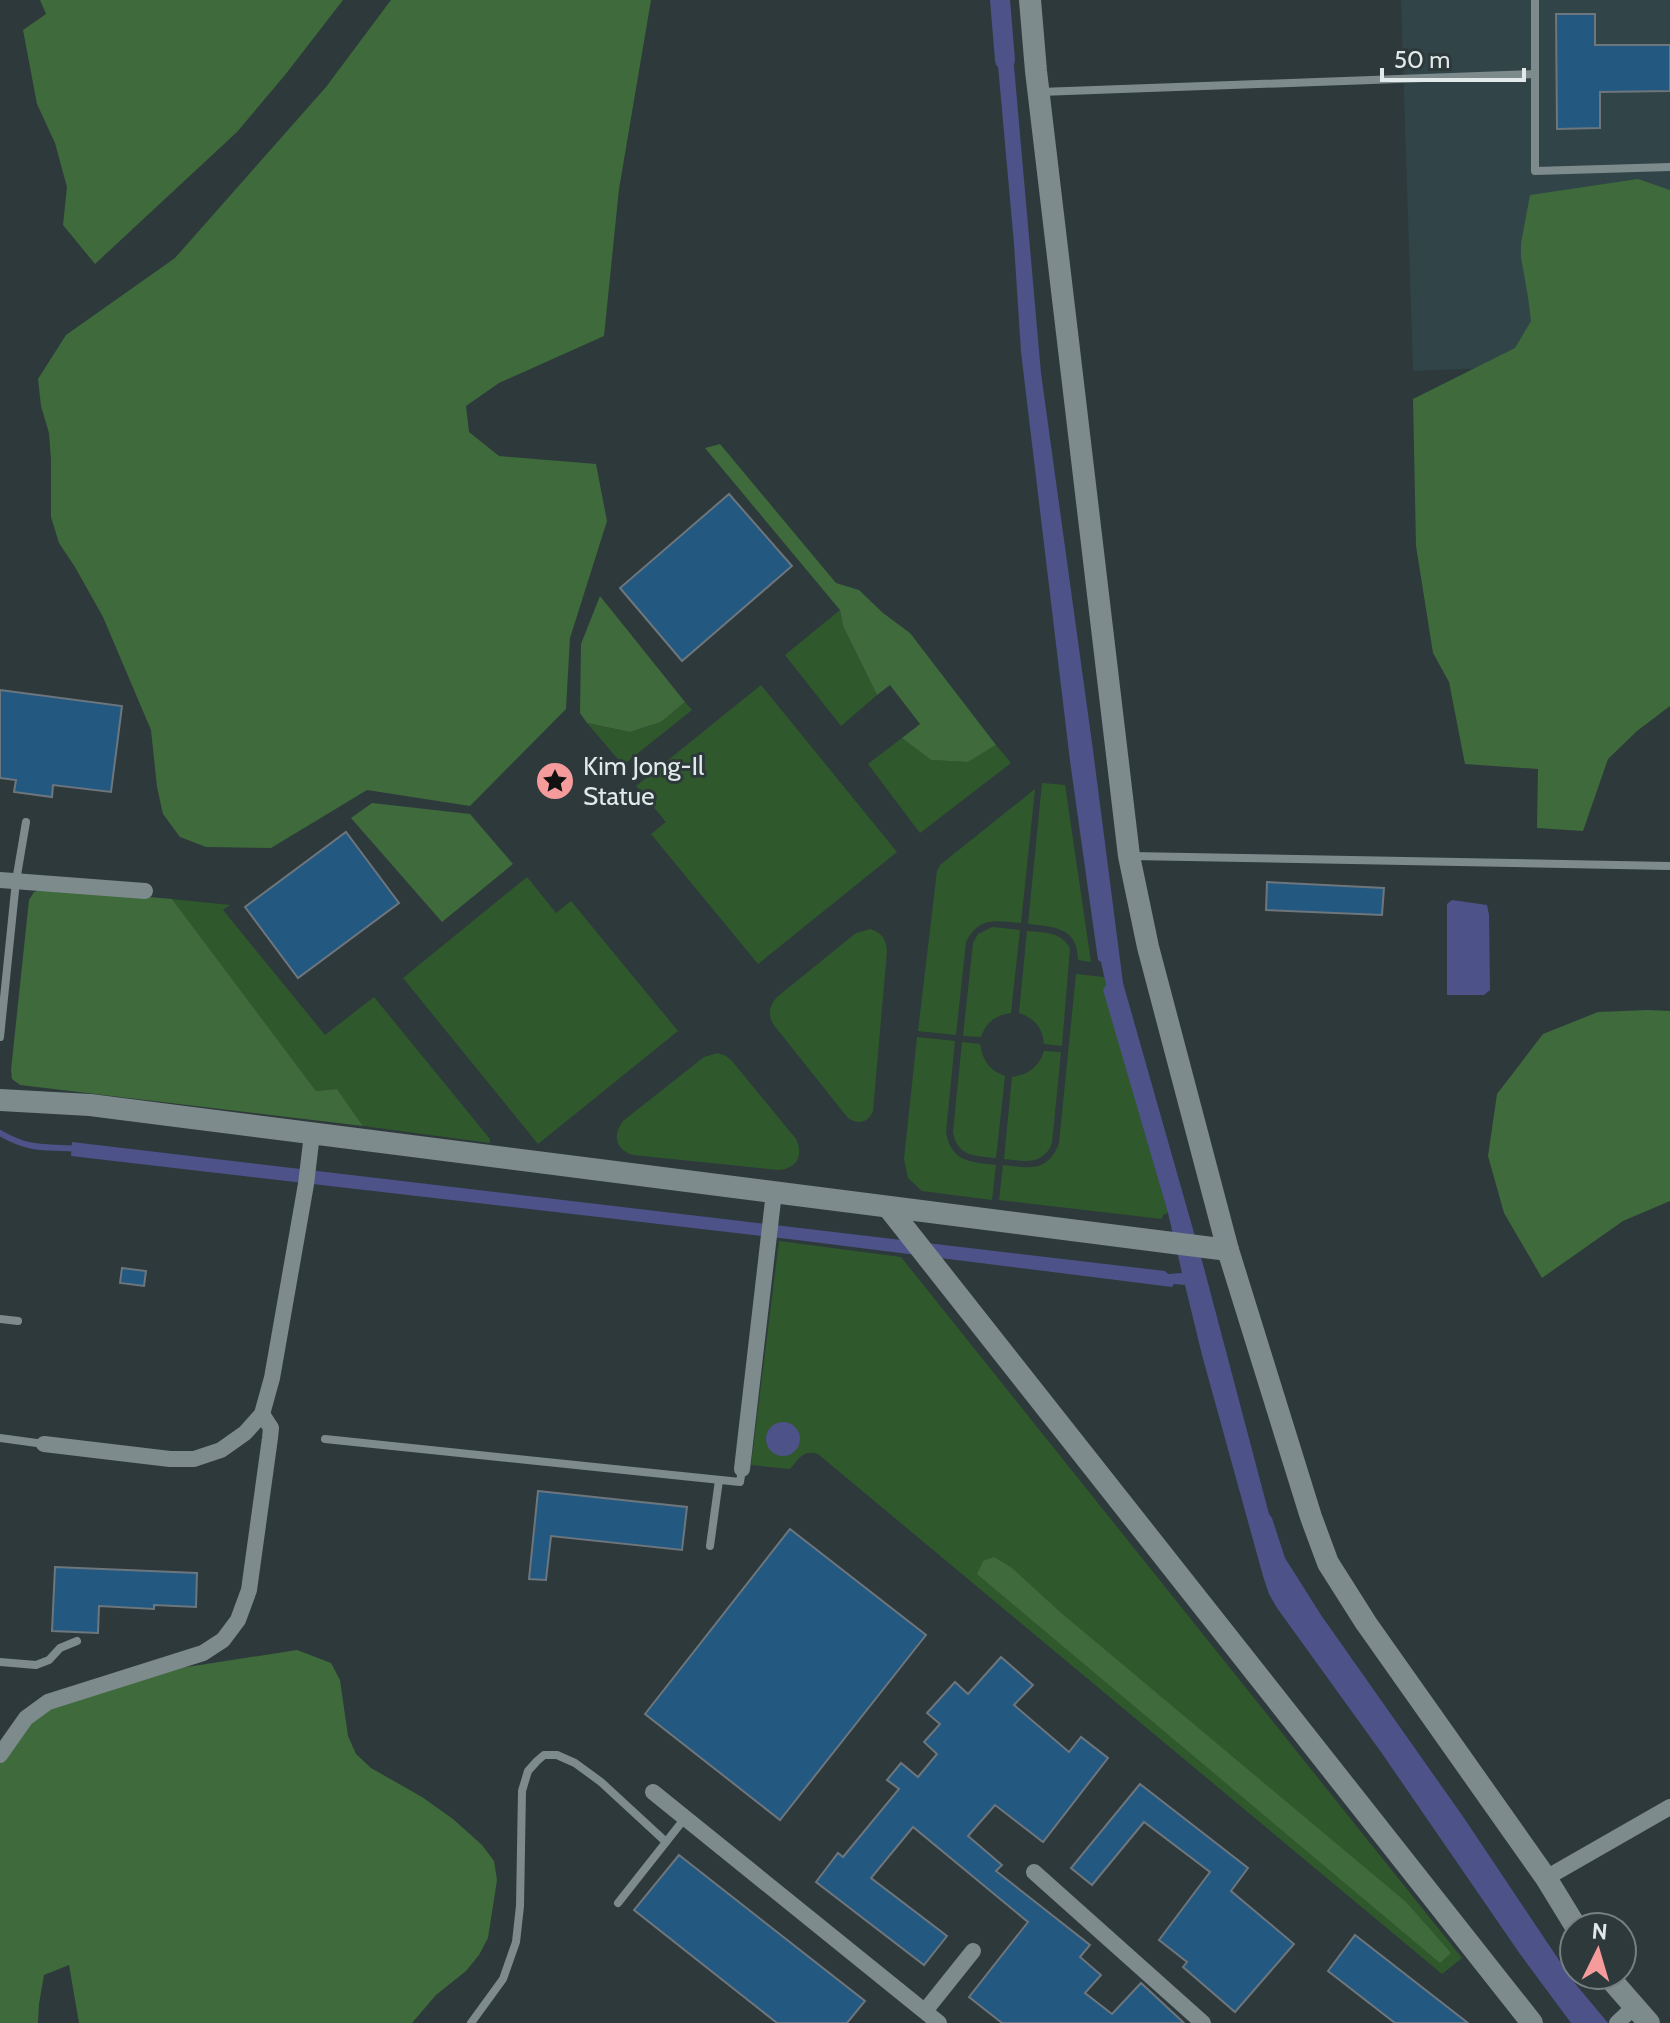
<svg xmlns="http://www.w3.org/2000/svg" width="1670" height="2023" font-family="Cabin,sans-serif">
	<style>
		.built { fill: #314448 }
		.green { fill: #2f592c }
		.forest { fill: #3f6a3c }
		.water { fill: #4d5288 }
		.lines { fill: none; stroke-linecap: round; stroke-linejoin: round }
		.stream { stroke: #4d5288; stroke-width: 6 }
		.canal { stroke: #4d5288; stroke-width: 20 }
		.building { fill: #235981; stroke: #6d757d; stroke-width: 2 }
		.lane { stroke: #7e8b8d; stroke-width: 8 }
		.street { stroke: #7e8b8d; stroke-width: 16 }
		.secondary { stroke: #7e8b8d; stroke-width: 22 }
		.labels { text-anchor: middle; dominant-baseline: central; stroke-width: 6; stroke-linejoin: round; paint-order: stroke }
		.poi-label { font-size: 26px; fill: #e2e9ea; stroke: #2e393b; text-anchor: start }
	</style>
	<rect width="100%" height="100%" fill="#2e393b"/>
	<path class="built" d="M1401,0H1670V360L1413,371Z"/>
	<g class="green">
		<path d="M840,610L843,626L877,695L841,726L785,655Z"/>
		<path d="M761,685L897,852L758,964L651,834L666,822L636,786Z"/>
		<path d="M685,702L692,710L623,765L587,723L630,732L661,722Z"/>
		<path d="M902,738L931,760L968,762L996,745L1011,763L920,833L868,764Z"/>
		<path d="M1042,783L1065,785L1091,962L1078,960C1078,927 1054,927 1028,924Z"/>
		<path d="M1035,789L1021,923C996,921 979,916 966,942L956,1035L918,1031L937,871L940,865Z"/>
		<path d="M527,877L556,913L571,901L678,1031L538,1144L403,978Z"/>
		<path d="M172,899L230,905L223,910L325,1035L374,997L490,1139V1143L363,1126L337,1089L316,1091Z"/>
		<path d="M992,927L1020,930L1011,1013C996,1015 986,1022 981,1037L963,1036L973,943L978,934Z"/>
		<path d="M870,929C882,933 886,939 887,951L873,1111C868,1123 858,1125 848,1118L773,1024C768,1014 769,1006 777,997L856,933Z"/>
		<path d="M1027,931C1045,933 1060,931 1070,948L1062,1046L1044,1044C1043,1028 1034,1018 1019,1013Z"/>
		<path d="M1076,974L1104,977L1106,985L1104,990L1168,1213L1163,1215L1162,1219L999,1200L1003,1165C1029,1168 1048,1173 1059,1143Z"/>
		<path d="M917,1037L955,1041L946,1132C951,1162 970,1162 996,1165L992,1200L922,1191L908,1178L904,1159Z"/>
		<path d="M962,1042L980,1044C982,1060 990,1071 1005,1076L996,1158C976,1156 957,1157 953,1132Z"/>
		<path d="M1044,1051L1061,1052L1052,1143C1043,1166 1024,1161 1004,1159L1012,1077C1028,1075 1039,1067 1044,1051Z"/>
		<path d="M718,1053L726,1056L732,1061L796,1139C804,1155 797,1169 778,1170L633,1155C616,1150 612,1135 623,1121L704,1057Z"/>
		<path d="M779,1241L901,1257L1462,1958L1442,1974L818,1454C803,1449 799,1459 790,1469L751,1465Z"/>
	</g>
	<g class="forest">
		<path d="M40,0H343L285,75L237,132L95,264L63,225L67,187L55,143L37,104L23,30L46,14Z"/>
		<path d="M391,0H651L619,189L604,336L499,383L466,406L469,432L499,456L596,464L607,521L570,638L566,709L470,806L367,790L271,848L206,847L180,837L163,814L157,787L151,730L103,617L75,567L59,543L51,517V460L49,433L41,406L38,379L66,335L175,258L326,87Z"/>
		<path d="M1638,179L1670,190V706L1637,731L1608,759L1583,831L1537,828L1538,769L1465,764L1449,682L1433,653L1416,546L1413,399L1515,348L1531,321L1528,297L1521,257V243L1530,195Z"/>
		<path d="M720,444L836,583L859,590L883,613L910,633L996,745L968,762L931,760L902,738L920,724L890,685L877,695L843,626L840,610L705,448Z"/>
		<path d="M600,596L685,702L661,722L630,732L587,723L580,713L581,644Z"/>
		<path d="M372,803L470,814L513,864L442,922L351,818Z"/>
		<path d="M46,888L172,899L316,1091L337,1089L363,1126L20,1085L12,1079L11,1070L29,900L34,892Z"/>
		<path d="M1648,1010L1670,1011V1201L1623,1221L1542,1278L1504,1213L1488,1156L1497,1094L1543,1034L1598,1012Z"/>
		<path d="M994,1557L1012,1568L1060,1612L1406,1902L1451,1953L1440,1963L977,1574L983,1561Z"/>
		<path d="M297,1650L331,1663L340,1680L348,1736L356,1754L371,1768L422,1797L453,1819L482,1845L494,1861L497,1880L488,1938L479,1955L466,1971L436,1995L412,2023H79L69,1965L44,1975L39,2004L38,2023H0V1764L4,1753L38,1716L59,1703L174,1669Z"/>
	</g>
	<g class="water">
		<path d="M995,32H1011L1041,373L1093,750L1123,983L1204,1268L1269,1514L1272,1518L1285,1558L1321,1615L1464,1818L1573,1981L1608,2023H1571L1520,1954L1381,1752L1277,1608L1269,1594L1263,1576L1202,1355L1185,1285L1174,1284L1172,1287L797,1240L71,1156L72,1142L1165,1271L1168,1274L1182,1273L1168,1213L1103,990L1106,985L1101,962L1098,960L1070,761L1021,352L1014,244Z"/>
		<path d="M1452,900L1487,905L1489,915L1490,990L1484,995H1447V904Z"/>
		<circle cx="783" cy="1439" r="17"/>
	</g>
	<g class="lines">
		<path class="stream" d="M0,1133C32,1151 43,1146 77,1149"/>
		<path class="canal" d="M1000,0L1005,60"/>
	</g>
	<g class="building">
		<path d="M1556,14H1595V45H1670V91L1600,92V128L1557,129Z"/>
		<path d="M729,494L792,566L682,661L620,588Z"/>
		<path d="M0,690L122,706L111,792L53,785L52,797L14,792L16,780L0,778Z"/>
		<path d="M346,832L399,903L298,978L245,907Z"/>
		<path d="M1267,882L1384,888L1382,915L1266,910Z"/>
		<path d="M122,1268L146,1271L144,1286L120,1283Z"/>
		<path d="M538,1491L687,1507L682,1550L551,1536L546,1580L529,1579Z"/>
		<path d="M790,1529L926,1635L780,1820L645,1714Z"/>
		<path d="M55,1567L197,1573L196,1607L154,1605V1609L99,1606L98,1633L52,1631Z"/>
		<path d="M1001,1657L1033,1685L1014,1705L1069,1752L1081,1737L1108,1758L1043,1842L995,1805L968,1836L1002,1865L996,1871L1090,1945L1080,1957L1101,1975L1085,1993L1112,2014L1141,1983L1184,2023H1002L969,1997L1028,1922L913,1827L871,1878L947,1936L924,1965L816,1882L838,1853L843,1857L899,1789L887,1780L901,1763L918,1777L937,1754L924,1742L940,1724L927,1713L955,1682L968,1694Z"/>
		<path d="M1140,1784L1248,1868L1231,1891L1294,1944L1235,2012L1183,1967L1187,1962L1159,1940L1210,1872L1144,1822L1092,1885L1071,1868Z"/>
		<path d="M679,1855L865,2001L847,2023H777L634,1910Z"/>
		<path d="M1355,1935L1468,2023H1395L1328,1971Z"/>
	</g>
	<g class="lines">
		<g class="lane">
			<path d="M1535,0V171L1670,167"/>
			<path d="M1040,92L1535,74"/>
			<path d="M1131,856L1670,866"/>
			<path d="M0,1037L16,881L26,822"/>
			<path d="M0,1319L18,1321"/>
			<path d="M0,1438L44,1444"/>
			<path d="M325,1439L740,1482L742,1469"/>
			<path d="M710,1546L719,1480"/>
			<path d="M0,1662L36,1665L49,1660L60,1648L77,1641"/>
			<path d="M618,1903L685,1818"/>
			<path d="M471,2023L503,1979L516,1942L520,1906L522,1791L528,1771L537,1761L544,1755H557L575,1763L601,1782L666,1842"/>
		</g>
		<g class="street">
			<path d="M0,880L145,891"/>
			<path d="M44,1444L170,1459H194L221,1450L245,1433L262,1414L272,1378L306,1184L312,1134"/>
			<path d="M742,1469L774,1192"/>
			<path d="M0,1755L26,1718L48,1702L203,1653L223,1640L238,1620L249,1590L270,1438L271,1428L262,1414"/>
			<path d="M653,1792L939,2023"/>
			<path d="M1034,1872L1203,2023"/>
			<path d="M1546,1878L1670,1807"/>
			<path d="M925,2011L973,1951"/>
			<path d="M1617,2023L1634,2007"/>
		</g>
		<g class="secondary">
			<path d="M1030,0L1036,71L1129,856L1148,947L1228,1250L1311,1517L1328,1563L1366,1623L1546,1878L1576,1927"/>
			<path d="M0,1100L90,1105L1228,1250"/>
			<path d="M888,1207L1532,2023"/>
			<path d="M1607,1975L1649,2023"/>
		</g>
	</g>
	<defs>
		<symbol id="sight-disc" viewBox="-11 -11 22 22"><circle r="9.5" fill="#f59b9b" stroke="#2e393b"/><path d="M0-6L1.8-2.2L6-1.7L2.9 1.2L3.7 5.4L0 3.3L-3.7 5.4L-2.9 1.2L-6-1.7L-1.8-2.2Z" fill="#111"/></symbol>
	</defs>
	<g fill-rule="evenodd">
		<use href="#sight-disc" x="533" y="759" width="44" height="44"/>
	</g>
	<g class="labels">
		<g class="poi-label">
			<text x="583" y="766">Kim Jong-Il<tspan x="583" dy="30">Statue</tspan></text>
		</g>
	</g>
	<g transform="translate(1598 1951) rotate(5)"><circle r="38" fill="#2e393b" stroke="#767f81" stroke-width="2"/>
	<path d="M0-6L14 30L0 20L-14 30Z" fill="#f59b9b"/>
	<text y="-12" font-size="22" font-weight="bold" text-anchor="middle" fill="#e2e9ea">N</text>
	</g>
	<path d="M1382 68v12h142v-12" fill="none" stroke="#e2e9ea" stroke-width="4"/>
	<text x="1394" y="68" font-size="24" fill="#e2e9ea" stroke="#2e393b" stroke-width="6" paint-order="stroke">50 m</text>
</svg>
